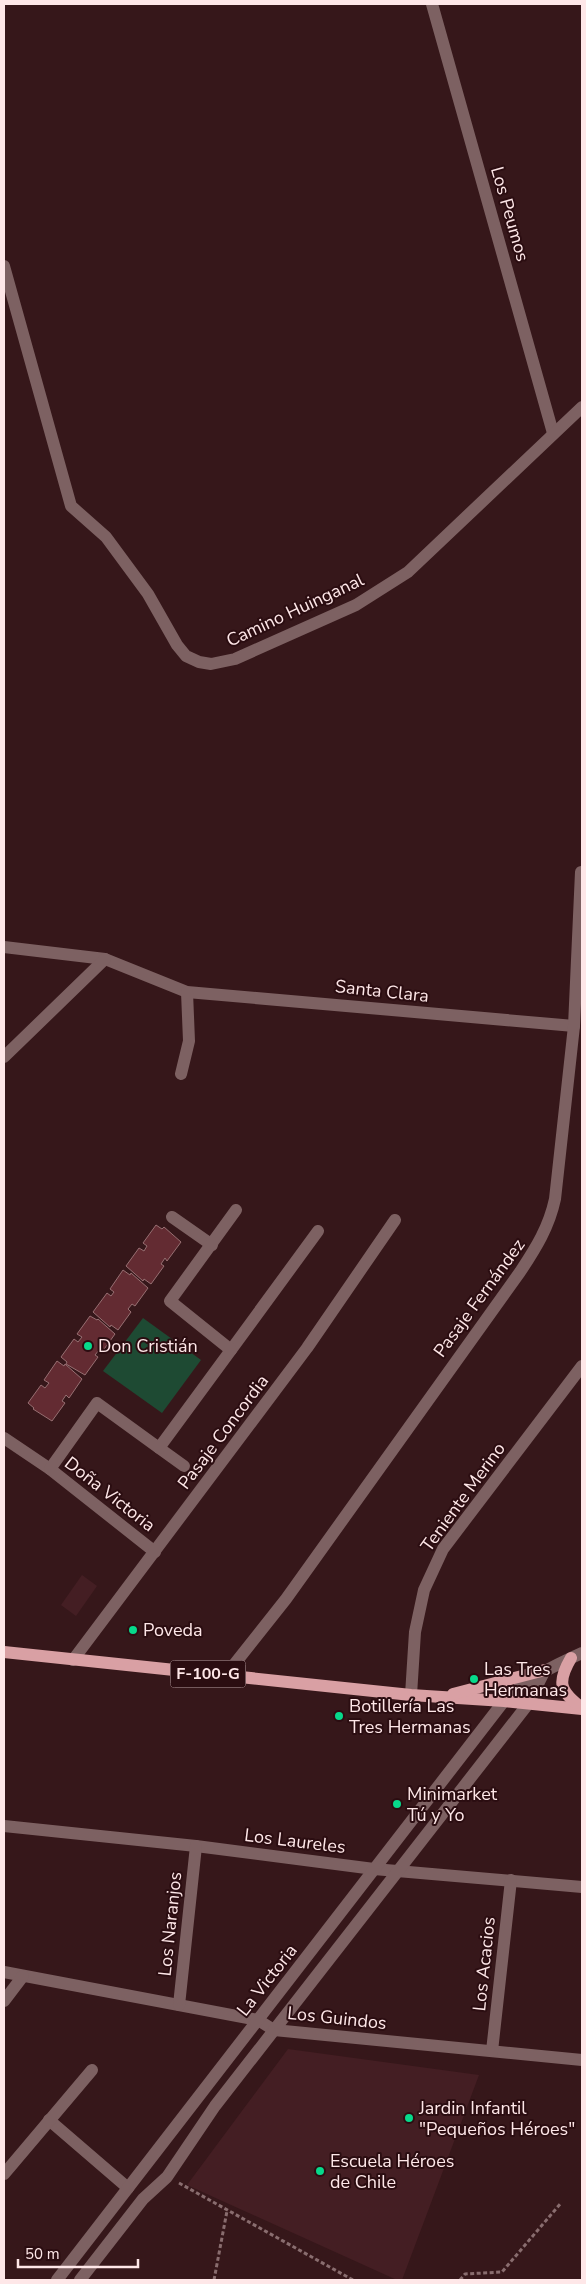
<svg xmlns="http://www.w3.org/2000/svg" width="586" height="2284" font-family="'Nunito Sans',sans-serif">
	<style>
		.built { fill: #441e23 }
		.green { fill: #1e4a33 }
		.building { fill: #632b32; stroke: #976f72 }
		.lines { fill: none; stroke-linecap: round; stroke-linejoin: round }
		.path { stroke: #896d6f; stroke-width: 3; stroke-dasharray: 4 2.5; stroke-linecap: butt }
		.minor { stroke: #7d6162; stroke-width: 12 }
		.tertiary { stroke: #7d6162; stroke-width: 12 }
		.primary { stroke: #d9a0a4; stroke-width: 12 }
		.poi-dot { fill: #07d98b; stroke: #2b0d11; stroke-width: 2 }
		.labels { text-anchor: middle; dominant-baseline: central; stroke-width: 4; stroke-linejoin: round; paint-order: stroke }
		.shield { fill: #2b0d11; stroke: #bfa6a8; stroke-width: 1 }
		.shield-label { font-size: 16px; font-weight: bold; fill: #fee7e8 }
		.street-label { font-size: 18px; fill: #fee7e8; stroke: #2b0d11 }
		.poi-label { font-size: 18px; fill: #fee7e8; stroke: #2b0d11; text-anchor: start }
	</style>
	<rect width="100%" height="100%" fill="#36171a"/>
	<g class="built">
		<path d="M82,1575L97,1586L76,1616L61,1605Z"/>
		<path d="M288,2049L479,2075L402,2280H397L187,2185Z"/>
	</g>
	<path class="green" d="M143,1318L201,1360L162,1413L103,1371Z"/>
	<g class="building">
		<path d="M156,1225L162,1229L164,1227L181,1242L167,1261L165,1258L161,1264L164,1266L151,1284L144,1279L143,1281L126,1266L139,1248L144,1251L147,1246L143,1243Z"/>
		<path d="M123,1270L130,1275L131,1273L148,1288L135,1306L132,1304L128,1309L131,1312L118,1330L111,1325L110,1327L93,1312L107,1293L111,1296L114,1292L110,1289Z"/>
		<path d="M90,1316L97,1320L98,1319L115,1334L102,1352L99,1350L95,1355L98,1357L85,1375L66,1364L67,1362L61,1357L74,1339L78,1342L82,1337L77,1334Z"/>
		<path d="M57,1361L64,1366L65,1364L82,1379L69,1398L66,1395L62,1401L65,1403L52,1421L33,1409L34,1408L28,1403L41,1385L45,1388L49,1383L44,1380Z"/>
	</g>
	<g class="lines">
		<g class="path">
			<path d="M179,2183L353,2280"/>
			<path d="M214,2280L227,2211"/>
			<path d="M460,2280L465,2274L502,2272L561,2203"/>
		</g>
		<g class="minor">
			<path d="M432,4L553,433"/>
			<path d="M4,266L71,506L106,537L148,594L177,645L186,656L199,662L211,664L235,659L356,605L408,572L582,407"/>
			<path d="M4,947L105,959L187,992L574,1026"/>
			<path d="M4,1057L105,959"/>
			<path d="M181,1074L189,1041L187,992"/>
			<path d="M172,1217L212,1245"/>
			<path d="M231,1350L318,1231"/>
			<path d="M4,1438L50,1469"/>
			<path d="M159,1448L184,1466"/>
			<path d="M155,1552L50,1469L97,1403L159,1448L231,1350L170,1301L236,1210"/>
			<path d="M73,1660L307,1348L395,1220"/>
			<path d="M225,1676L286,1599L520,1272C536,1248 549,1227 555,1199L574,1026L581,872"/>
			<path d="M411,1695L415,1632L424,1590L443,1549L582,1366"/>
			<path d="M4,1826L196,1846L374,1869L582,1887"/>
			<path d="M4,1972L258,2020L274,2030L582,2060"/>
			<path d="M4,2001L23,1976"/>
			<path d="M179,2005L196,1846"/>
			<path d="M492,2051L511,1880"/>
			<path d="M49,2120L128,2188"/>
			<path d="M4,2174L92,2070"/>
		</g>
		<g class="tertiary">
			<path d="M57,2280L504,1701C527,1679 553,1666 582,1653"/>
			<path d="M80,2280L143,2199L167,2177L215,2106L528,1704L545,1670"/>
		</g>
		<g class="primary">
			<path d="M4,1652L411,1695L504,1701L582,1709"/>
			<path d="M571,1658C557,1682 559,1691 582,1708"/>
			<path d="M453,1694L545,1670"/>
		</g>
	</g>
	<g class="poi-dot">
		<circle cx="88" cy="1346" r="5"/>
		<circle cx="133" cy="1630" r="5"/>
		<circle cx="474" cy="1679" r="5"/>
		<circle cx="339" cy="1716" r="5"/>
		<circle cx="397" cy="1804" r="5"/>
		<circle cx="409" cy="2118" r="5"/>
		<circle cx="320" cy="2171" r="5"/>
	</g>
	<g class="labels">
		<rect class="shield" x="170.5" y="1660.5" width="75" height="27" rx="4"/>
		<g class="shield-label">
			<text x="208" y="1674">F-100-G</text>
		</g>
		<g class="street-label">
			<text transform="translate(510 214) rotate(74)">Los Peumos</text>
			<text transform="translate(295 610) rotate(-25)">Camino Huinganal</text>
			<text transform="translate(382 991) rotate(6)">Santa Clara</text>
			<text transform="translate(479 1298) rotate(-54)">Pasaje Fernández</text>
			<text transform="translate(223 1432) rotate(-53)">Pasaje Concordia</text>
			<text transform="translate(110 1494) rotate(38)">Doña Victoria</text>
			<text transform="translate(463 1497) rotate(-54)">Teniente Merino</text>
			<text transform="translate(295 1841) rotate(7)">Los Laureles</text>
			<text transform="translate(170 1924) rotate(-84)">Los Naranjos</text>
			<text transform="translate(484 1964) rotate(-84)">Los Acacios</text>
			<text transform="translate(267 1980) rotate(-52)">La Victoria</text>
			<text transform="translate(337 2018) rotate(6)">Los Guindos</text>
		</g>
		<g class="poi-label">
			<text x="98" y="1346">Don Cristián</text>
			<text x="143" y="1630">Poveda</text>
			<text x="484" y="1669">Las Tres<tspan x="484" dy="21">Hermanas</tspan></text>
			<text x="349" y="1706">Botillería Las<tspan x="349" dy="21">Tres Hermanas</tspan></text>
			<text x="407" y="1794">Minimarket<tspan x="407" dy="21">Tú y Yo</tspan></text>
			<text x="419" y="2108">Jardin Infantil<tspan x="419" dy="21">"Pequeños Héroes"</tspan></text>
			<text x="330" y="2161">Escuela Héroes<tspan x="330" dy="21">de Chile</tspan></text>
		</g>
	</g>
	<rect width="586" height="2284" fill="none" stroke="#fee7e8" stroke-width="10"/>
	<path d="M18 2259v8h120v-8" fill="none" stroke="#fee7e8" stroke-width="2.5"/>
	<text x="25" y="2259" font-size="15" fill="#fee7e8" stroke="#2b0d11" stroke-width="4" paint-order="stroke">50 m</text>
</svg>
